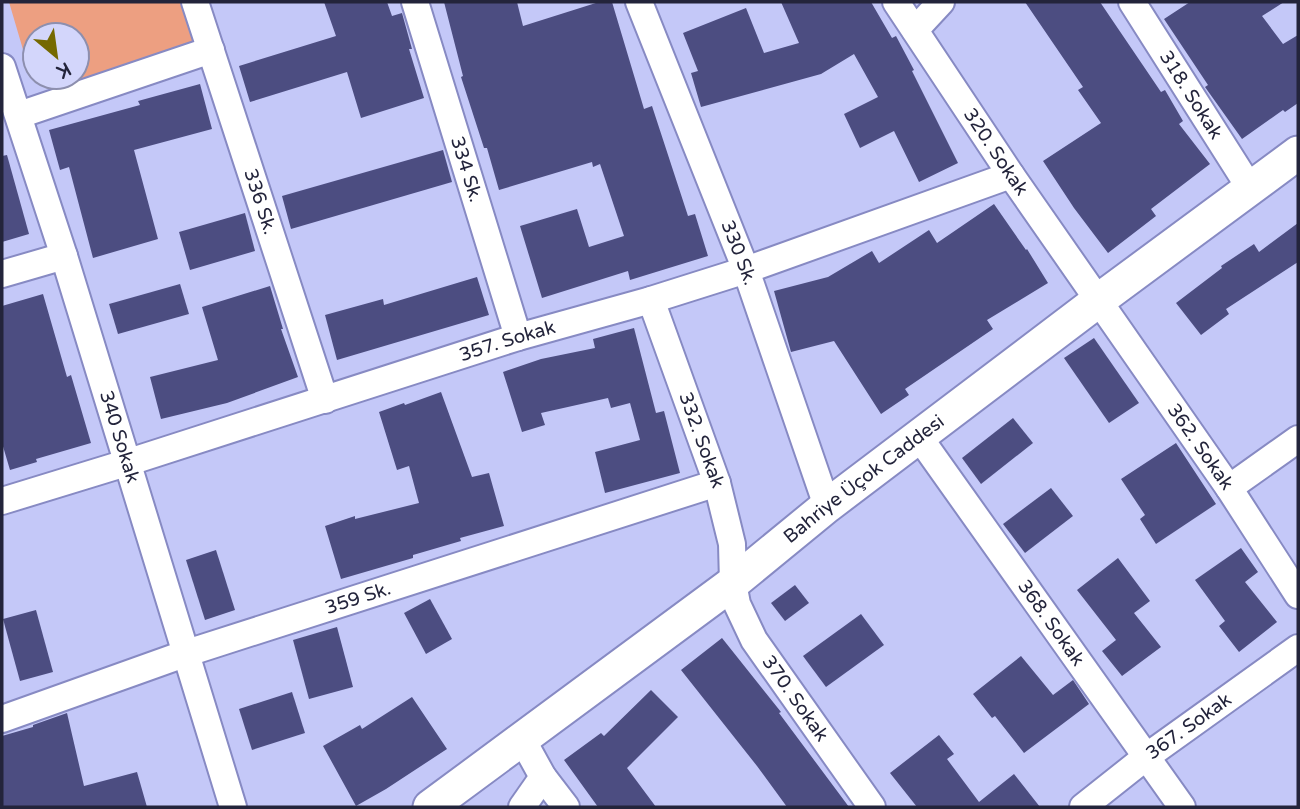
<svg xmlns="http://www.w3.org/2000/svg" width="1300" height="809" font-family="'Varela Round',sans-serif">
	<style>
		.green { fill: #ed9f81 }
		.building { fill: #4c4d81 }
		.lines { fill: none; stroke-linecap: round; stroke-linejoin: round }
		.minor-casing { stroke: #878ac3; stroke-width: 30 }
		.tertiary-casing { stroke: #878ac3; stroke-width: 37 }
		.minor { stroke: #fff; stroke-width: 26 }
		.tertiary { stroke: #fff; stroke-width: 33 }
		.labels { text-anchor: middle; dominant-baseline: central; stroke-width: 7; stroke-linejoin: round; paint-order: stroke }
		.street-label { font-size: 19px; fill: #23243b; stroke: #d3d6fb }
	</style>
	<rect width="100%" height="100%" fill="#c4c8f8"/>
	<path class="green" d="M9,2H189L202,42L72,86L47,77H77V35H35V73L29,70Z"/>
	<g class="building">
		<path d="M324,2H387L392,16L402,13L412,49H409L424,98L361,118L347,72L250,102L239,66L336,36Z"/>
		<path d="M444,2H517L523,26L599,2H612L644,109L652,106L688,216L695,214L708,256L630,280L628,271L542,298L520,226L577,209L589,247L624,236L600,164L593,167L592,162L499,190L487,148H484L461,77L463,76Z"/>
		<path d="M781,2H871L892,38L896,36L914,70L912,71L958,163L919,182L894,131L860,148L844,114L878,97L854,54L821,74L701,107L691,73L698,71L683,33L746,8L764,53L799,43Z"/>
		<path d="M1025,2H1100L1161,92L1165,90L1183,121L1179,124L1210,164L1151,209L1156,216L1108,253L1074,208L1043,161L1101,123L1078,90L1083,87Z"/>
		<path d="M1190,2H1284L1262,16L1283,44L1298,35V103L1285,112L1283,110L1242,139L1205,87L1208,85L1164,19Z"/>
		<path d="M200,84L212,129L134,150L158,239L93,258L69,167L60,170L49,130L140,105L138,101Z"/>
		<path d="M443,150L452,182L291,229L282,196Z"/>
		<path d="M7,155L29,234L2,242V156Z"/>
		<path d="M994,204L1026,250L1027,249L1048,283L987,320L993,329L905,389L909,395L881,414L834,341L791,352L774,291L828,277L872,251L879,263L929,230L937,243Z"/>
		<path d="M245,213L255,251L190,270L179,232Z"/>
		<path d="M1298,223V262L1226,309L1229,314L1201,335L1176,303L1222,268L1221,266L1254,244L1259,252Z"/>
		<path d="M477,277L489,315L337,360L325,315L383,299L384,305Z"/>
		<path d="M180,284L189,314L118,334L109,304Z"/>
		<path d="M270,286L283,329H281L298,377L227,403L161,419L150,377L218,360L202,307Z"/>
		<path d="M43,294L67,377L71,375L91,443L36,459L37,462L10,470L2,443V306Z"/>
		<path d="M634,328L656,413L664,411L680,473L605,493L595,452L640,440L630,403L611,408L608,398L541,413L545,425L522,432L503,372L541,359L595,348L593,339Z"/>
		<path d="M1094,338L1139,403L1109,423L1064,358Z"/>
		<path d="M441,392L472,477L489,473L504,526L460,538L461,541L413,555V558L341,579L325,526L355,516V519L419,503L409,466L397,470L379,412L404,403L405,405Z"/>
		<path d="M1013,418L1033,443L981,484L962,458Z"/>
		<path d="M1176,443L1216,504L1156,544L1140,519L1145,515L1121,479Z"/>
		<path d="M1051,488L1073,516L1025,553L1003,524Z"/>
		<path d="M1241,548L1258,572L1245,582L1277,622L1239,652L1219,626L1225,621L1195,580Z"/>
		<path d="M216,550L235,610L205,620L186,560Z"/>
		<path d="M1118,558L1150,601L1134,613L1161,647L1122,676L1102,651L1116,640L1077,590Z"/>
		<path d="M795,585L809,603L785,621L771,603Z"/>
		<path d="M430,599L452,639L426,654L404,613Z"/>
		<path d="M36,610L53,672L20,681L3,619Z"/>
		<path d="M861,614L884,645L826,687L803,656Z"/>
		<path d="M337,627L353,687L309,699L293,640Z"/>
		<path d="M722,638L781,712L779,713L849,807H787L757,766L681,670Z"/>
		<path d="M1021,656L1053,695L1073,680L1089,704L1024,753L995,716L992,718L973,694Z"/>
		<path d="M651,690L678,717L627,768L656,807H598L564,760L601,733L604,736Z"/>
		<path d="M292,692L305,733L252,750L239,709Z"/>
		<path d="M412,697L447,749L386,789L356,806L323,746L360,725L362,729Z"/>
		<path d="M67,713L84,786L137,772L147,807H2V736L33,727V725Z"/>
		<path d="M939,735L954,754L947,759L979,802L1014,774L1040,807H917L890,773Z"/>
	</g>
	<g class="lines">
		<defs>
			<g id="minor">
				<path id="s1" d="M195,2L325,400"/>
				<path id="s2" d="M415,2L518,337"/>
				<path id="s3" d="M639,2L746,270L827,506"/>
				<path id="s4" d="M896,2L1011,175L1229,488L1298,595"/>
				<path id="s5" d="M1132,2L1250,188"/>
				<path d="M915,30L941,2"/>
				<path id="s6" d="M2,67L64,256L233,807"/>
				<path d="M19,115L211,50"/>
				<path d="M2,274L64,256"/>
				<path id="s7" d="M651,300L717,483L732,544L733,583L737,604L754,640L872,807"/>
				<path id="s8" d="M919,437L1182,807"/>
				<path d="M1229,488L1298,439"/>
				<path id="s9" d="M2,501L126,463L518,337L651,300L746,270L1011,175"/>
				<path id="s10" d="M2,719L187,653L717,483"/>
				<path d="M522,739L543,777L566,807"/>
				<path d="M522,807L543,777"/>
				<path id="s11" d="M1083,807L1146,757L1298,648"/>
			</g>
			<g id="tertiary">
				<path id="s12" d="M430,807L733,583L827,506L1099,300L1298,153"/>
			</g>
		</defs>
		<use href="#minor" class="minor-casing"/>
		<use href="#tertiary" class="tertiary-casing"/>
		<use href="#minor" class="minor"/>
		<use href="#tertiary" class="tertiary"/>
	</g>
	<g class="labels">
		<g class="street-label">
			<text stroke="none"><textPath href="#s5" startOffset="110">318. Sokak</textPath></text>
			<text stroke="none"><textPath href="#s4" startOffset="180">320. Sokak</textPath></text>
			<text stroke="none"><textPath href="#s2" startOffset="175">334 Sk.</textPath></text>
			<text stroke="none"><textPath href="#s1" startOffset="210">336 Sk.</textPath></text>
			<text stroke="none"><textPath href="#s3" startOffset="270">330 Sk.</textPath></text>
			<text stroke="none"><textPath href="#s9" startOffset="530">357. Sokak</textPath></text>
			<text stroke="none"><textPath href="#s6" startOffset="388">340 Sokak</textPath></text>
			<text stroke="none"><textPath href="#s7" startOffset="149">332. Sokak</textPath></text>
			<text stroke="none"><textPath href="#s4" startOffset="539">362. Sokak</textPath></text>
			<text stroke="none"><textPath href="#s12" startOffset="544">Bahriye Üçok Caddesi</textPath></text>
			<text stroke="none"><textPath href="#s10" startOffset="376">359 Sk.</textPath></text>
			<text stroke="none"><textPath href="#s8" startOffset="228">368. Sokak</textPath></text>
			<text stroke="none"><textPath href="#s7" startOffset="429">370. Sokak</textPath></text>
			<text stroke="none"><textPath href="#s11" startOffset="133">367. Sokak</textPath></text>
		</g>
	</g>
	<rect width="1300" height="809" fill="none" stroke="#23243b" stroke-width="7"/>
	<g transform="translate(56 56) rotate(151)"><circle r="33" fill="#d3d6fb" stroke="#8d8fae" stroke-width="2"/>
	<path d="M0-5L12 26L0 18L-12 26Z" fill="#756900"/>
	<text y="-10" font-size="19" font-weight="bold" text-anchor="middle" fill="#23243b">K</text>
	</g>
</svg>
